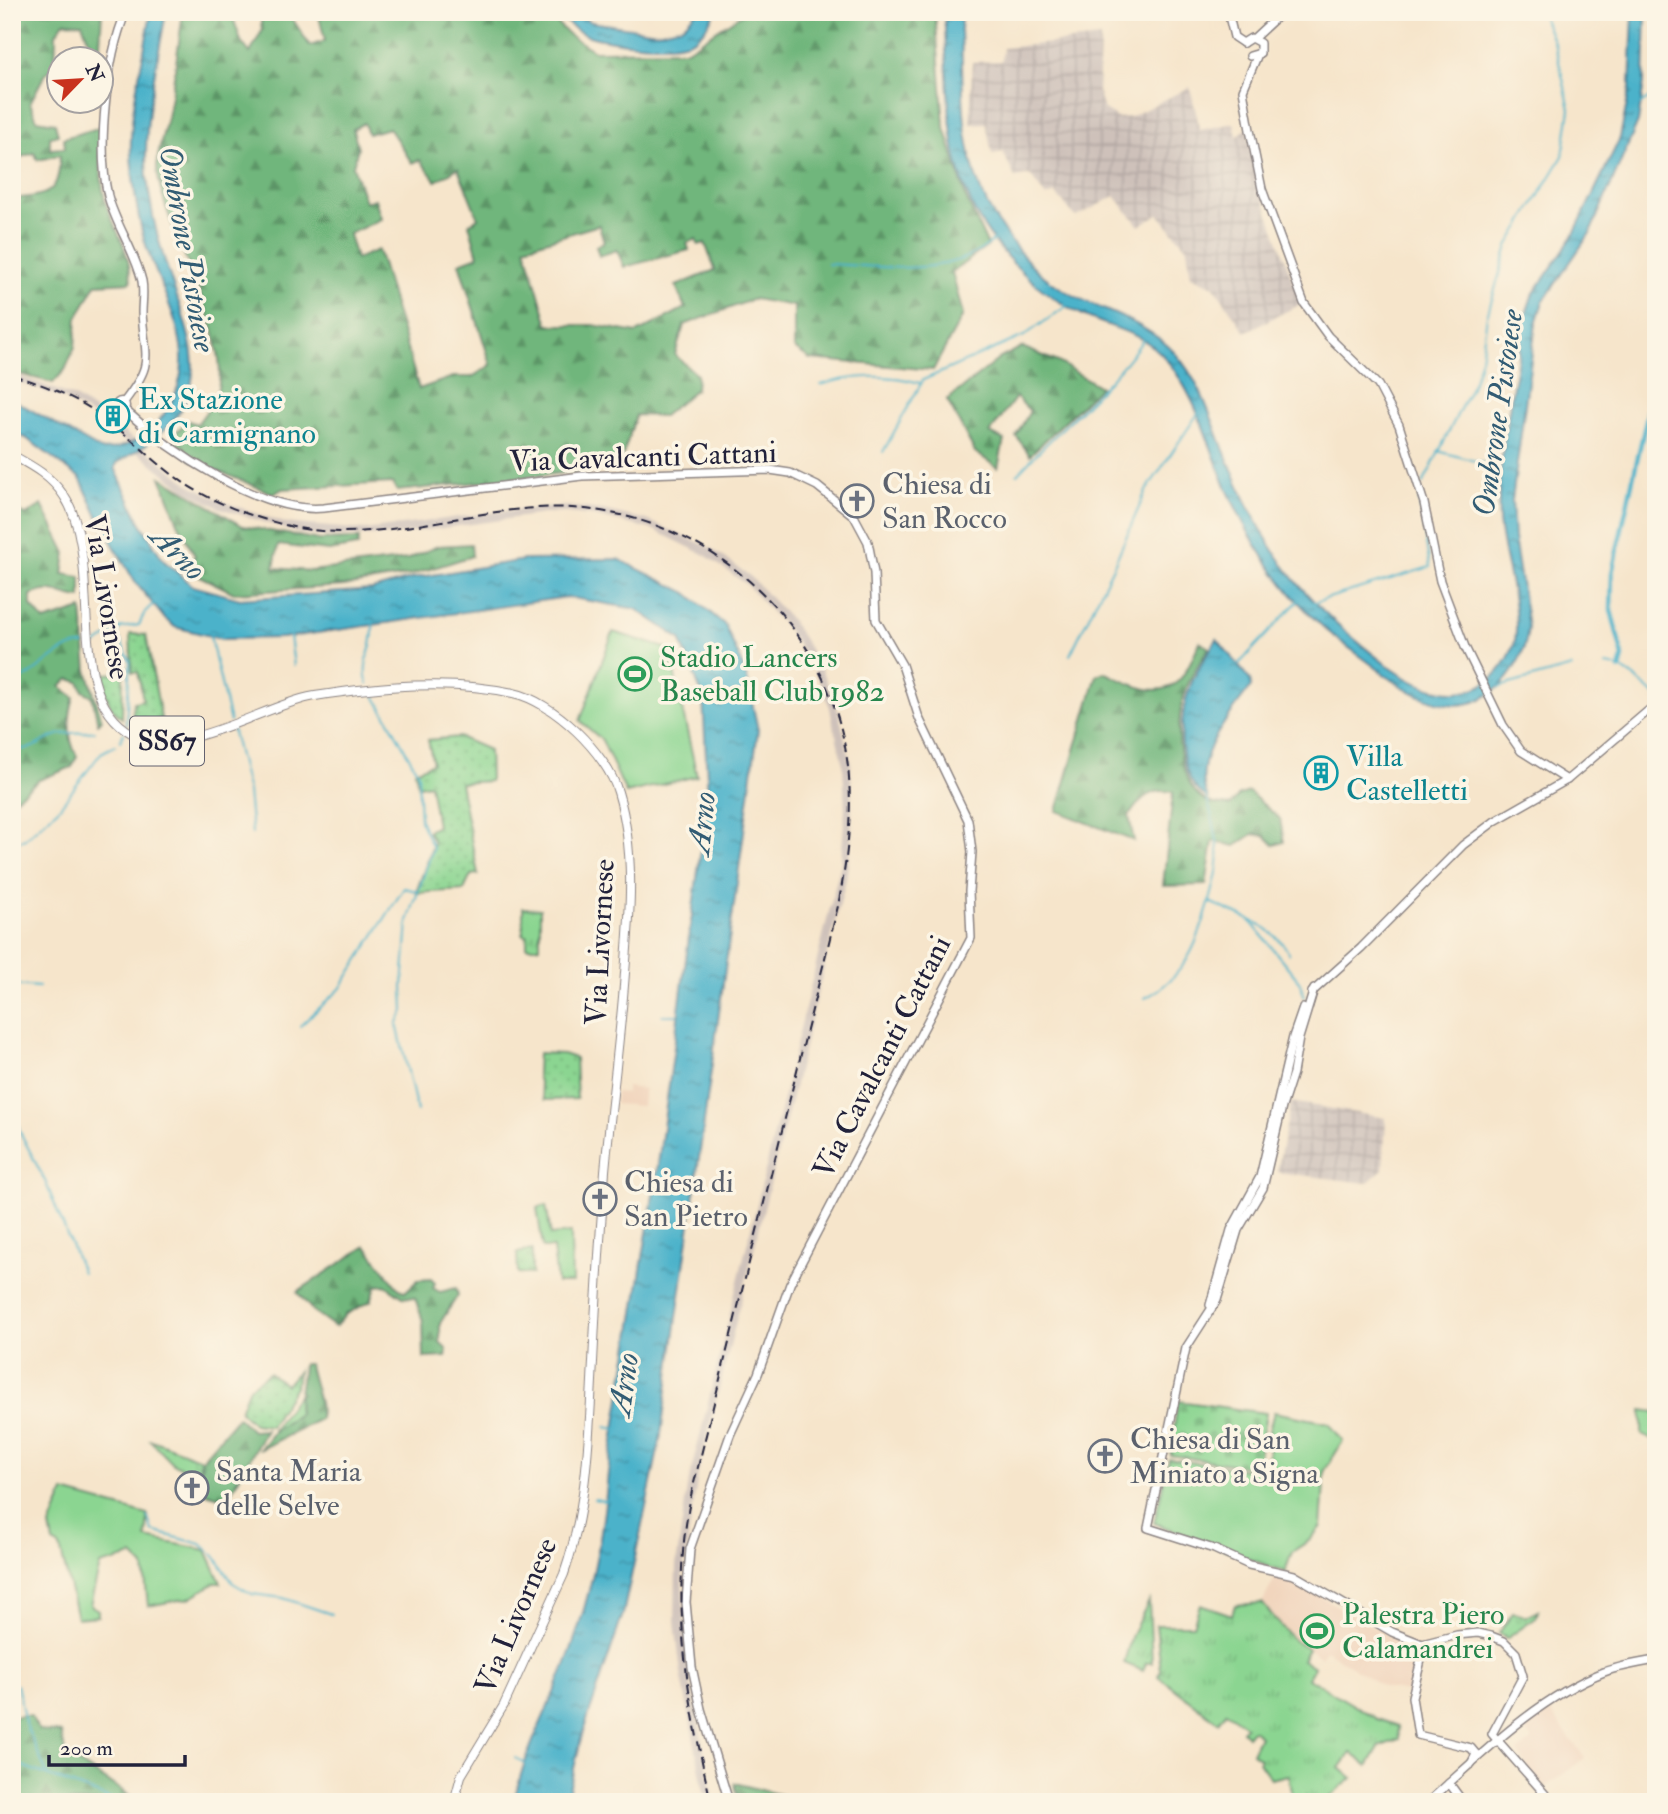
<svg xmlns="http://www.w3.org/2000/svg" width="1668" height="1814" font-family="'IM FELL Double Pica',serif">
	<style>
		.built { fill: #f1d5bd }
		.industrial { fill: url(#industrial-grid) }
		.railway { fill: #cec1ba }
		.grass { fill: #8bd591; stroke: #567c66; stroke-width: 2 }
		.forest { fill: url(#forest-firs); stroke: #496c5b; stroke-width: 2; fill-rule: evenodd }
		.cemetery { fill: url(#cemetery-stones); stroke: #567c66; stroke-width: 2 }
		.park { fill: url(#park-tufts); stroke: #567c66; stroke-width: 2 }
		.garden { fill: url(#garden-dots); stroke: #567c66; stroke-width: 2 }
		.water { fill: url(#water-ripples); stroke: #366a82; stroke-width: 2 }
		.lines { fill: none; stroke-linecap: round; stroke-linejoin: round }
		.stream { stroke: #4bb2ca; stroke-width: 2 }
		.canal { stroke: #4bb2ca; stroke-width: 4.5 }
		.secondary-casing { stroke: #8c8483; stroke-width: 10 }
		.primary-casing { stroke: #8c8483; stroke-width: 10 }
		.secondary { stroke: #fff; stroke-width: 7 }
		.primary { stroke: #fff; stroke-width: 8 }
		.rail { stroke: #22223b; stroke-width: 2; stroke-dasharray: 10 5; stroke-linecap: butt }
		.labels { text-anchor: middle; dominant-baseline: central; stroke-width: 7; stroke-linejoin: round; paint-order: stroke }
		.shield { fill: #fcf5e5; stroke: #63616e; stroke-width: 2 }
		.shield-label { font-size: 28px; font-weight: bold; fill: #22223b }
		.culture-label { font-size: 30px; fill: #0d838f; stroke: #fcf5e5; text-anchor: start }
		.street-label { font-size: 30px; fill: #22223b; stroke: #fcf5e5 }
		.worship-label { font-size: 30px; fill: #5b616d; stroke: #fcf5e5; text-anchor: start }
		.leisure-label { font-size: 30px; fill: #27864d; stroke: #fcf5e5; text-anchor: start }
		.water-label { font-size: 32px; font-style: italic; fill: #325c74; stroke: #fcf5e5 }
	</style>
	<defs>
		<pattern id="industrial-grid" width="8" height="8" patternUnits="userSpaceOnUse" patternTransform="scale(1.75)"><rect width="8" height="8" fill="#cec1ba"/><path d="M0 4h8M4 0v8" fill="none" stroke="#b1a6a1"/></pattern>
		<pattern id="forest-firs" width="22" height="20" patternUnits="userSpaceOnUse" patternTransform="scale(1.75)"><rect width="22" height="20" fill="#70b67b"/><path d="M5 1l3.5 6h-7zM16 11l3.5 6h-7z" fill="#5c9466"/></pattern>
		<pattern id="cemetery-stones" width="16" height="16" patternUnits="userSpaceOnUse" patternTransform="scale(1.75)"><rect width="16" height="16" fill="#8bd591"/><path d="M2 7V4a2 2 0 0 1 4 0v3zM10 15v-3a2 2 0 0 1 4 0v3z" fill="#78b77e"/></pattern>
		<pattern id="park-tufts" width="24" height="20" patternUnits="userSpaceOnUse" patternTransform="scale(1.75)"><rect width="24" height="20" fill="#8bd591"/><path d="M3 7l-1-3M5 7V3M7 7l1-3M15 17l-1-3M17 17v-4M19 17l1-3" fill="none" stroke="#78b77e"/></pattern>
		<pattern id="garden-dots" width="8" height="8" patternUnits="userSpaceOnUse" patternTransform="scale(1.75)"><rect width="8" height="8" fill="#8bd591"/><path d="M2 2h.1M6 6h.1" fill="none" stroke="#78b77e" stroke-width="1.8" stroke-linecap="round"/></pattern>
		<pattern id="water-ripples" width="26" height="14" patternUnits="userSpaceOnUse" patternTransform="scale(1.75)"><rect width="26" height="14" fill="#4bb2ca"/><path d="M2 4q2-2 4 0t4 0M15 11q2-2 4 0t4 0" fill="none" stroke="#3e90a5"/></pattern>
	</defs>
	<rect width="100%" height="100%" fill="#fcf5e5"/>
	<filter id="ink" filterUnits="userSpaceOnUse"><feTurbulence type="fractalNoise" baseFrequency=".0143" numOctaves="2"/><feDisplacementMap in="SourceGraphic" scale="14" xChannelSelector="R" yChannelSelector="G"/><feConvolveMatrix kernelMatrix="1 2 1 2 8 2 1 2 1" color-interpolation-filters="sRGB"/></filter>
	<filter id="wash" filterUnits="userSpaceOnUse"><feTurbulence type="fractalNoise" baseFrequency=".00686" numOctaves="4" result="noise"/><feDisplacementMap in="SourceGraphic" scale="28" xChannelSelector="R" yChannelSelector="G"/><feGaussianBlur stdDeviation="1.57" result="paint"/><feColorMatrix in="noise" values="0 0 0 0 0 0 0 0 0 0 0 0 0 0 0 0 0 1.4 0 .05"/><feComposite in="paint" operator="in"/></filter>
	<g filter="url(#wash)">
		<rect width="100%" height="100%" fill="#f6e5cb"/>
		<g class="built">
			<path d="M626,1087L644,1089L642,1106L615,1104L616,1092L626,1093Z"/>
			<path d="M1276,1576L1291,1579L1389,1636L1420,1648L1407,1692L1385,1688L1326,1650L1321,1657L1293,1640L1262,1603Z"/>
			<path d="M1547,1708L1585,1758L1544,1788L1517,1752L1533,1740L1523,1726Z"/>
		</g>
		<g class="industrial">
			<path d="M1100,38L1098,91L1104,110L1117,118L1130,117L1190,87L1200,130L1234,123L1237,137L1247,128L1256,178L1301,304L1245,332L1214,286L1191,276L1187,248L1158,214L1139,226L1115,196L1076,217L1055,193L1046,197L1030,175L1015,178L1003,152L992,154L986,123L970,124L972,62L1002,61L1003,48Z"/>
			<path d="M1291,1102L1386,1118L1383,1169L1367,1183L1277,1172Z"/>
		</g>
		<path class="railway" d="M12,373L75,397L110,421L189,484L224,502L285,523L365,530L503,511L566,506L603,510L647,520L711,548L751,577L792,621L818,662L837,706L851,763L852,834L846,879L698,1474L682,1580L688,1669L714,1802H706L681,1673L675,1622L676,1566L687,1488L841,863L845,808L843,765L829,705L813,667L787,629L746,584L705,555L654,530L595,516L558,512L393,535L334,537L300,534L220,508L185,490L91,415L63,398L12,380Z"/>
		<g class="grass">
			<path d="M613,632L669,649L697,776L626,793L602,740L580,721Z"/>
			<path d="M546,1205L551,1235L571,1233L572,1283H557L553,1248H543L537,1208Z"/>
			<path d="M298,1395L299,1414L273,1432V1430Z"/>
			<path d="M1274,1412L1329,1423L1343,1441L1325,1470L1321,1526L1310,1540L1292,1552L1285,1572L1154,1523L1169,1459L1268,1473L1269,1430Z"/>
			<path d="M64,1492L148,1515L146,1538L206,1550L221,1583H215L189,1598L148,1606L144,1567L133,1556L100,1565L90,1605L98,1610V1616L77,1618L60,1547L53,1543L50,1526Z"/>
		</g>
		<g class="forest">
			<path d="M12,12H102L99,59H86L89,42L82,23L64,22L56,34L55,67L45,74L30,103L37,120L55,123L58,135L50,137V149L65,148L64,138L101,127C101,152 99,180 106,204C117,236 129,246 131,282L96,284L77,318L75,347L65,370L53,383L12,372V199C49,195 59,195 60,155L38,160L34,153L21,157L12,165Z"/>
			<path d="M183,12H231L241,41L250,53L262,31L260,12H288L310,46L325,41L318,12H546L569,35L595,51L687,50L745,12H935L944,124L966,198L988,246L952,272L963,315L933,370L810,359L794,348V306L754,299L684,325L675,355L697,375L696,389L663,416L636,415L619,467L397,491L392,483L282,489L274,494L191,460L175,443L174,434L188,421L197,424C205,414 215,401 218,388C232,333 165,234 157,170C156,155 164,133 167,118C174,83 178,48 183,12ZM364,123L368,134L389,128L412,163L420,160L436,181L458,168L478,218L469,224L478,256L459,263L491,365L472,377H453L419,389L378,250L356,259L349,234L381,219L375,199L365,202L353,166L358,148L353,129ZM599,225L604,242L596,246L599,256L617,250L624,267L689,250L687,243L696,239L698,245L705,243L715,270L676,286L685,308L637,333L593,325H548L525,247Z"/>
			<path d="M1022,347L1058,362L1100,387L1030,455L1016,436L1030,411L1016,397L990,433L1004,440L998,468L975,452L947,400L1000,358Z"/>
			<path d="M161,477L243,526L319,540L359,539L358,546L329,551L278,545L274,568L311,571L408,559L438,546L471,544L472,556L411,575L344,586L234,593L189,571L188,564L195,556L178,523Z"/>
			<path d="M42,505L66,553L63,574L81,577V598C58,596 56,585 31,595V606L44,621L82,609L87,670L102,720L98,724L92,696L83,691L79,682L69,679L60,686L74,697C68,717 67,738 77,756L72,767L39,780L12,801V641L21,638L12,627V509L26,515Z"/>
			<path d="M1200,642L1209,648C1199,663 1189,678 1184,696C1175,725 1176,786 1208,802C1214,805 1223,805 1230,806L1239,795L1249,792L1280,819L1284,842L1274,845L1265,836L1253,834L1235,846L1213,841L1206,885L1163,886L1173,792C1151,787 1140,799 1129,816L1134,841L1057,811L1097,675L1104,672C1127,682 1161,703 1181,678C1189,668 1194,653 1200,642Z"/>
			<path d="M366,1246L397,1287L405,1292L418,1280L431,1279L435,1283L433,1288L440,1292L456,1288L458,1295L440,1323V1342L447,1350L446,1357L424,1358L423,1321L415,1298L403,1297L385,1285L376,1286L371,1301L346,1314L335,1327L313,1311L297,1292Z"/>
			<path d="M303,1364H309C312,1382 322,1404 320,1419L259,1450L273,1432L299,1414C296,1398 302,1382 303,1364Z"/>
			<path d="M238,1417L252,1431L266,1430L227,1499L199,1491L202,1459Z"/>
			<path d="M25,1715H30L39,1730L61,1733L66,1755L140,1802H12V1717Z"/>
			<path d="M735,1783L785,1796L789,1802H738Z"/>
		</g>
		<path class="cemetery" d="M1178,1401L1266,1413L1257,1468L1170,1455Z"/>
		<g class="park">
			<path d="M523,908L540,909V947H527V935H523Z"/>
			<path d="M1642,1410L1656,1412V1442L1642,1435Z"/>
			<path d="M149,1439L201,1459L197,1479L184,1468L173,1464Z"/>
			<path d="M1149,1601L1152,1663H1146L1143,1671L1124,1663L1132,1634Z"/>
			<path d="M1262,1603L1293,1640L1308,1649L1302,1660L1314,1667L1308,1678L1377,1719L1398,1726L1399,1739L1379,1747L1368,1766L1351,1753L1340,1768L1352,1778L1324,1802H1293L1288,1775L1271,1779L1259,1762L1260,1759L1252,1753L1260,1736L1252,1730L1247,1736L1242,1731L1246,1726L1226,1712L1218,1722L1158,1676L1161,1671L1156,1625H1193L1200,1604L1232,1615L1235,1605Z"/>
			<path d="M1538,1611L1536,1618L1506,1639L1499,1633L1513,1613L1526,1617Z"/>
		</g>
		<g class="garden">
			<path d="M130,634L146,635L164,735L145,734L131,727L134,702L143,700L138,672H132Z"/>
			<path d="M123,673L122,718C109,709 102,689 105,674Z"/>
			<path d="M459,737L489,750L490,781L460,783L478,874L471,875L464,890L416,893L434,842L428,831L437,826L430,784L418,786L415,771L433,763L428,740Z"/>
			<path d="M538,1053L563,1054L575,1058L577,1099L544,1100L537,1075Z"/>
			<path d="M532,1250V1274L518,1273L517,1253Z"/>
			<path d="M298,1371L296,1385L270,1426L254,1424L240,1411L249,1387L269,1373L286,1385Z"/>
		</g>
		<g class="water">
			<path d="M151,12H166C157,65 142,123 147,177C150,203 155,230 163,255C194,353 227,401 117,463L115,468L139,520L163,560L193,586L240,599L372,590L414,578L524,560L618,559L687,593L725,625L746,674L758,730L660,1441L623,1614L582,1735L566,1802H514C523,1755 546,1714 563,1671C588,1608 603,1539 608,1472L658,1165L708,797L703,697L680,639L636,609L567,597L282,638L222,639L175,627L165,619L135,582L102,525L80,478L26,438L12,433V399L101,450C122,450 144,439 157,423C211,360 164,305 144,239C137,213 133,183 131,155C129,109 144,58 151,12Z"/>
			<path d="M554,12H573L591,22L657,32L683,26L696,12H715C709,23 702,36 690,41C669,50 607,42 586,35C573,30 565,20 554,12Z"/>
			<path d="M944,12H960C965,79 956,144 988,206C1004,235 1032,272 1062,289C1100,312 1144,319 1175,353C1204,386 1213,426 1230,465C1270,561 1308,606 1391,668C1417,687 1459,704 1488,681C1503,670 1516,650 1516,631C1517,594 1502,557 1499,520C1496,461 1516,377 1525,317L1532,296L1573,236L1620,138L1630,88L1633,12H1646L1644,82L1638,122L1590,233L1543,302L1536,323L1512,500L1514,538L1528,627C1526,656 1508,686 1481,699C1444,717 1402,689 1375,667C1357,653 1338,641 1321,625C1281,588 1250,541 1228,491C1208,446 1198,397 1165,358C1143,332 1112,329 1083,315C1042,296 1002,257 979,219C943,155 949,82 944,12Z"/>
			<path d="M1217,639L1250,680L1251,687C1229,716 1190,759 1208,798C1175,780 1178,717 1190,687C1196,670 1207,655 1217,639Z"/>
		</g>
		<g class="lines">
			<g class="stream">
				<path d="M1639,105L1656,94"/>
				<path d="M828,264C882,266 951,279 994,240"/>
				<path d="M821,385C852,375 888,374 920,383"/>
				<path d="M1438,451L1494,466"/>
				<path d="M883,452L923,380L1024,336L1068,305"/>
				<path d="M1017,474C1057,431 1110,386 1143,340"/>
				<path d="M1423,484L1474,381L1481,358L1487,316L1508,246L1563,156L1570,109L1555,45L1541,12"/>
				<path d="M1312,603L1430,567L1419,498"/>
				<path d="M210,636L230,722"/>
				<path d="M290,636L294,666"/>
				<path d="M93,646L117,631"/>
				<path d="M1070,655L1114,565L1146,491L1199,412"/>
				<path d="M1238,665L1299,600"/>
				<path d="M1605,665C1626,666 1641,683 1656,696"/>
				<path d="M12,683C38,677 56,644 84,645"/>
				<path d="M368,684C360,663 375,647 373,625"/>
				<path d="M1499,687L1572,667"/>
				<path d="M373,692L418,773L420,820L433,848L408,921L403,986L404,1011L397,1024L417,1111"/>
				<path d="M126,724L130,661L117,634L120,628L139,625L145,612L154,603"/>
				<path d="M232,728L248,792L252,833"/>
				<path d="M120,741L124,733"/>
				<path d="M12,747C31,754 39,742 55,736C62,732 86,733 95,731"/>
				<path d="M12,850L16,842L25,839L59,808L101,753L116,745"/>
				<path d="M1210,902C1237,916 1276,925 1289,954"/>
				<path d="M1251,922L1299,981L1305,997"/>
				<path d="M12,985L39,987"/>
				<path d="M1145,998C1187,976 1199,940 1211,897C1215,881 1220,866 1218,849C1216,831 1211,812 1206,795"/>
				<path d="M662,1015H677"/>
				<path d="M300,1026L340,989L404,888L417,891"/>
				<path d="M12,1102L20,1132L46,1183L82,1272"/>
				<path d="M606,1427L616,1429"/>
				<path d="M594,1499L605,1501"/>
				<path d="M148,1517L152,1531L201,1544L215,1556L233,1583L252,1594L283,1598L331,1614"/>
				<path d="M17,1685L26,1726L48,1776"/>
				<path d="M515,1758L524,1762"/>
				<path d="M12,1762L118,1802"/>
			</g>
			<path class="canal" d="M1620,669L1623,657L1611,610L1612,573L1656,375"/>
		</g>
	</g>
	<g filter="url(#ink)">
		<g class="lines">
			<defs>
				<g id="secondary">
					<path d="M1228,12L1234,37L1243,43"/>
					<path d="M1254,38L1282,12"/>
					<path d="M1243,43L1251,38L1260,43V53L1250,56"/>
					<path d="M1258,54L1243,90L1250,130L1262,189L1304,303L1328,336L1378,385L1399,425L1424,503L1440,581L1465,647L1503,725L1521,751L1567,780"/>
					<circle cx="121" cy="406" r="4.5"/>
					<path d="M124,402C155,362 145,359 142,313C142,302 144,292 142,281C135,251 116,226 108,196C97,149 106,57 126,12"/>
					<path d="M124,409C169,451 261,514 324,508L582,476L770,470L790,473L817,486L854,516L868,542L874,573L876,620L902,665L919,718L968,820L972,852L969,891L971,938L790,1284L758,1374L730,1435L690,1549L686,1602L692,1667L701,1709L729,1802"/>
					<path d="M1314,989L1299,1038L1293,1073L1282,1107L1263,1188L1238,1230L1217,1300L1186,1348L1148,1528L1214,1549L1249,1565L1294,1575L1392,1632L1422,1644L1457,1635L1478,1633L1491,1636L1504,1641L1516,1653L1523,1676L1492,1734L1552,1802"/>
					<path d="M1312,992L1361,948L1463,845L1495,821L1567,780L1656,704"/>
					<path d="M1210,1305L1231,1230L1260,1177L1293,1037L1303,1008"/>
					<path d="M1422,1644V1656L1412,1697L1418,1735L1471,1748L1476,1754L1471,1764"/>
					<path d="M1449,1783L1463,1802"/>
					<path d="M1428,1802C1481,1755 1537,1698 1604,1672C1620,1666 1638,1663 1656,1660"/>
				</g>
				<path id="primary" d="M12,455C32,466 51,476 64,496C106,559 60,696 133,734C184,760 262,705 315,696C379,686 450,679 513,693C553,701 607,754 618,792C636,852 630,913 625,973C620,1040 611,1105 605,1171C600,1235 596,1298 593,1362C589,1434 588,1505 564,1574L504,1705L461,1776L454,1802"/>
			</defs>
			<use href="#secondary" class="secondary-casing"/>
			<use href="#primary" class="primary-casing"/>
			<use href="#secondary" class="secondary"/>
			<use href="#primary" class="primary"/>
			<path class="rail" d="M12,375C46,385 78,398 106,419C134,440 158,466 187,485C217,504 255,518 289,526C384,548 477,502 572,508C712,516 832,626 848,767C853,814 847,860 838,906L692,1491C669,1597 687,1698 711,1802"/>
		</g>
	</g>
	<defs>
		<symbol id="building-ring" viewBox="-11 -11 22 22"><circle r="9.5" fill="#fcf5e5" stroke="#0f9aa8" stroke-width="1.5"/><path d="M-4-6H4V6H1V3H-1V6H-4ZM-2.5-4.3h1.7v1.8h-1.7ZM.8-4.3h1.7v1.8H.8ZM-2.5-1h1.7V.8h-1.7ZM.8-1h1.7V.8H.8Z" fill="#0f9aa8"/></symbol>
		<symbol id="church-ring" viewBox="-11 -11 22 22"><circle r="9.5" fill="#fcf5e5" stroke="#6b7280" stroke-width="1.5"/><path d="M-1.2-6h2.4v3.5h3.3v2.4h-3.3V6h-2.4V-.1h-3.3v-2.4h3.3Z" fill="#6b7280"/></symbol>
		<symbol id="stadium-ring" viewBox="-11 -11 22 22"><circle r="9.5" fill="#fcf5e5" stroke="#2e9e5b" stroke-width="1.5"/><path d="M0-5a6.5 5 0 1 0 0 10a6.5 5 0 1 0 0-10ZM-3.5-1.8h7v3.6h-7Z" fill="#2e9e5b"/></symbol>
	</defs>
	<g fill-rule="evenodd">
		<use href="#building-ring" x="94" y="397" width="38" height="38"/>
		<use href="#church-ring" x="838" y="482" width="38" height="38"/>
		<use href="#stadium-ring" x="616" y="655" width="38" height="38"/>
		<use href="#building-ring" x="1302" y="754" width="38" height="38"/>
		<use href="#church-ring" x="581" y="1180" width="38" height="38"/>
		<use href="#church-ring" x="1086" y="1437" width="38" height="38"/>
		<use href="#church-ring" x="173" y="1469" width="38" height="38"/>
		<use href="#stadium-ring" x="1298" y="1612" width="38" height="38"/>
	</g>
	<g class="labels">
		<rect class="shield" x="130" y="716.5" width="74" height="49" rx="5"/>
		<g class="shield-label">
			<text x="167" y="741">SS67</text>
		</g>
		<g class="culture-label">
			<text x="138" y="399">Ex Stazione<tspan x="138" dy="34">di Carmignano</tspan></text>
			<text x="1346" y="756">Villa<tspan x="1346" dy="34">Castelletti</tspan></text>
		</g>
		<g class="street-label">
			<text transform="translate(643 457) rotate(-2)">Via Cavalcanti Cattani</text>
			<text transform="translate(107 597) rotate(81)">Via Livornese</text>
			<text transform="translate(600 942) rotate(-87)">Via Livornese</text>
			<text transform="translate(882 1057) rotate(-63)">Via Cavalcanti Cattani</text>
			<text transform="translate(516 1616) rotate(-67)">Via Livornese</text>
		</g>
		<g class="worship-label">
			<text x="882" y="484">Chiesa di<tspan x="882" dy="34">San Rocco</tspan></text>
			<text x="624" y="1182">Chiesa di<tspan x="624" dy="34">San Pietro</tspan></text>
			<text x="1130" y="1439">Chiesa di San<tspan x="1130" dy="34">Miniato a Signa</tspan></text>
			<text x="216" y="1471">Santa Maria<tspan x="216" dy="34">delle Selve</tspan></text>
		</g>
		<g class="leisure-label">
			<text x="660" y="657">Stadio Lancers<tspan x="660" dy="34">Baseball Club 1982</tspan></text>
			<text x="1342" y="1614">Palestra Piero<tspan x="1342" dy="34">Calamandrei</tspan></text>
		</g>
		<g class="water-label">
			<text transform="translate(187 249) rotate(80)">Ombrone Pistoiese</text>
			<text transform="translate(1498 413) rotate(-82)">Ombrone Pistoiese</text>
			<text transform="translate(178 553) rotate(45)">Arno</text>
			<text transform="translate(702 823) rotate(-84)">Arno</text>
			<text transform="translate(624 1384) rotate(-82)">Arno</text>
		</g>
	</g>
	<rect width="1668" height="1814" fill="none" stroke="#fcf5e5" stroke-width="42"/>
	<g transform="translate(80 80) rotate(65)"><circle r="33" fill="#fcf5e5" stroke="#a5a1a1" stroke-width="2"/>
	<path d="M0-5L12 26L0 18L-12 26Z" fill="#c8321e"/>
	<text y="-10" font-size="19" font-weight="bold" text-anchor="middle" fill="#22223b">N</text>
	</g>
	<path d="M49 1755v10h136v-10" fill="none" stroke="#22223b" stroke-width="3.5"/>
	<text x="60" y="1755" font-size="21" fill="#22223b" stroke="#fcf5e5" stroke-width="5" paint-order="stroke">200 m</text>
</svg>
